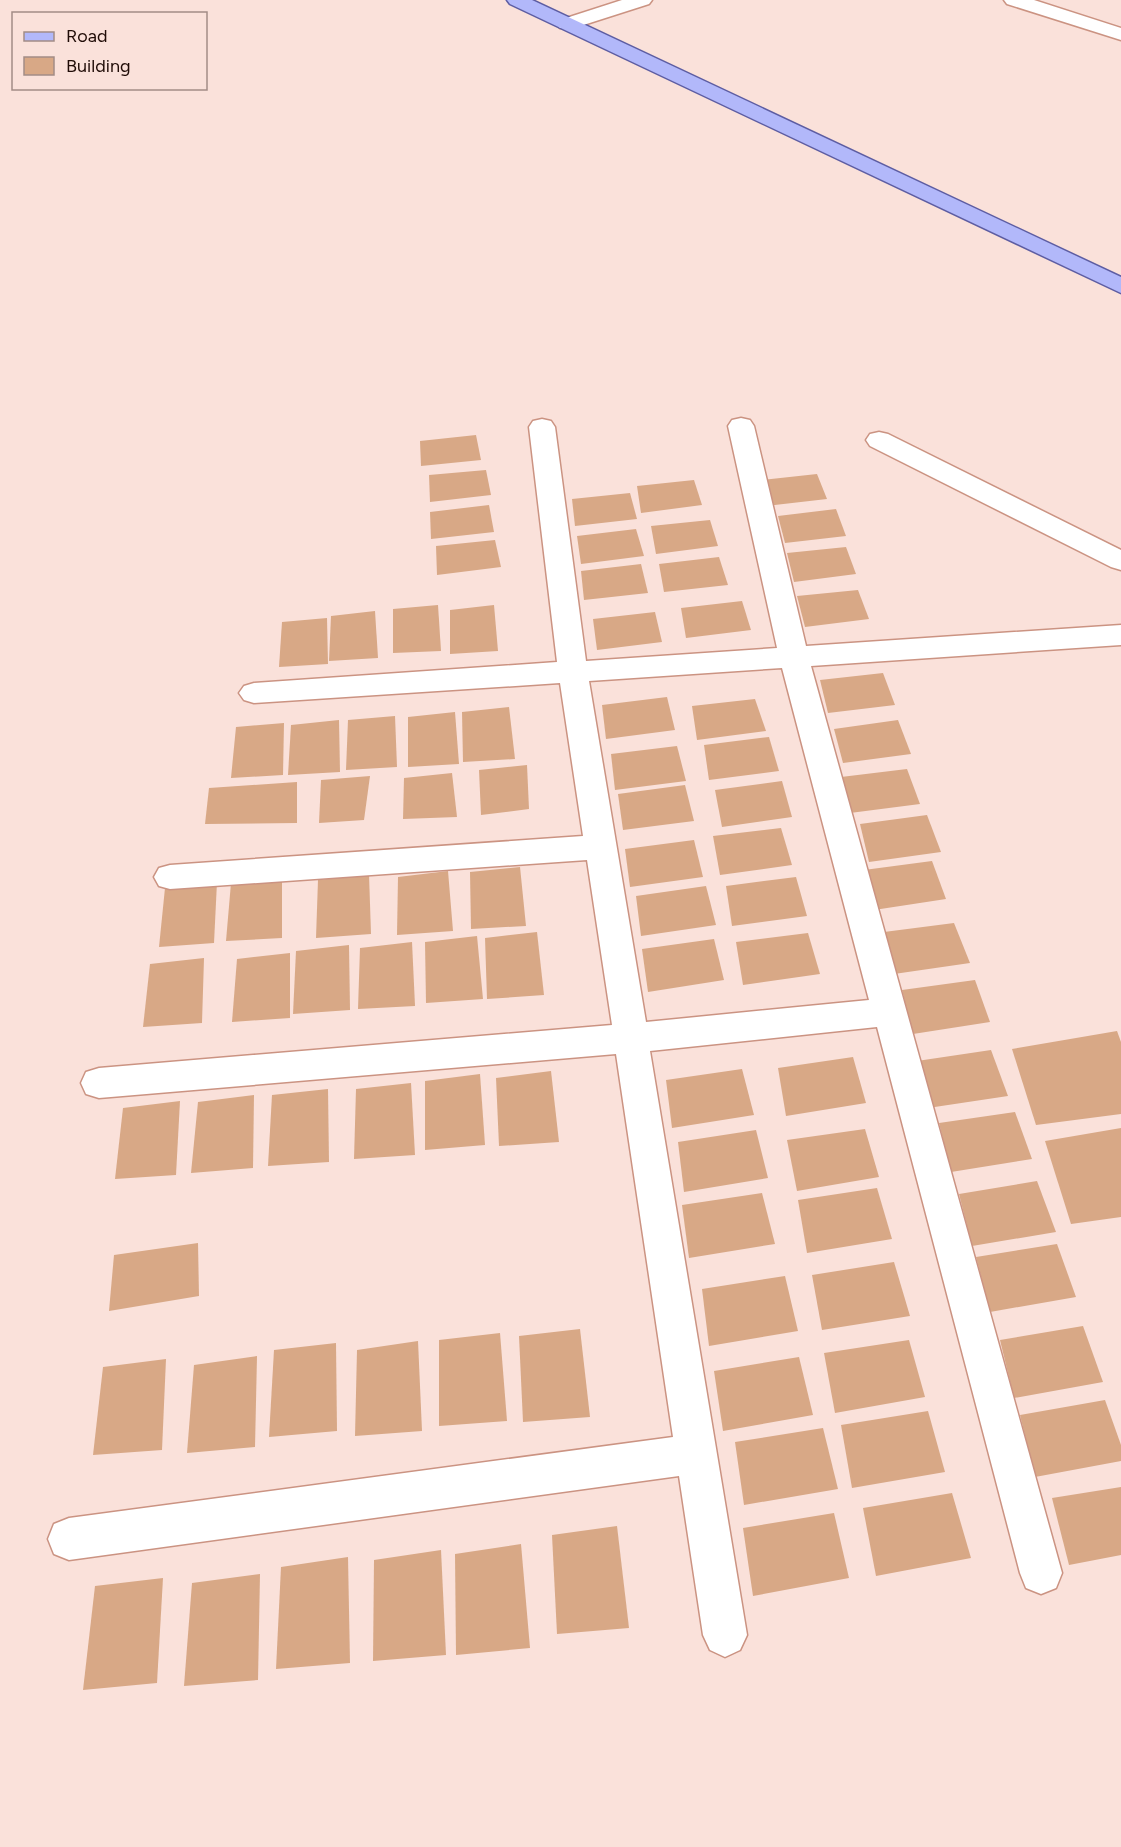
<svg xmlns="http://www.w3.org/2000/svg" width="1121" height="1847" font-family="Figtree,sans-serif">
	<style>
		.building { fill: #d8a886 }
		.lines { fill: none; stroke-linecap: round; stroke-linejoin: round }
		.minor-casing { stroke: #cb9382; stroke-width: 3 }
		.major-casing { stroke: #5d5da2; stroke-width: 3 }
		.minor { fill: #fff; fill-rule: evenodd }
		.major { fill: #b2b8fa; fill-rule: evenodd }
	</style>
	<rect width="100%" height="100%" fill="#fae1da"/>
	<g class="building">
		<path d="M476,435L481,460L421,466L420,441Z"/>
		<path d="M486,470L491,495L430,502L429,475Z"/>
		<path d="M817,474L827,499L766,506L761,480Z"/>
		<path d="M694,480L702,505L641,513L637,486Z"/>
		<path d="M630,493L637,519L575,526L572,499Z"/>
		<path d="M489,505L494,532L431,539L430,512Z"/>
		<path d="M836,509L846,536L785,543L778,516Z"/>
		<path d="M710,520L718,546L656,554L651,526Z"/>
		<path d="M636,529L644,556L581,564L577,536Z"/>
		<path d="M495,540L501,567L437,575L436,546Z"/>
		<path d="M846,547L856,574L794,582L787,553Z"/>
		<path d="M719,557L728,585L664,592L659,564Z"/>
		<path d="M641,564L648,593L584,600L581,571Z"/>
		<path d="M858,590L869,619L805,627L797,596Z"/>
		<path d="M742,601L751,630L686,638L681,608Z"/>
		<path d="M438,605L441,651L393,653V609Z"/>
		<path d="M494,605L498,651L450,654V610Z"/>
		<path d="M375,611L378,658L329,661L331,616Z"/>
		<path d="M655,612L662,642L597,650L593,619Z"/>
		<path d="M327,618L328,664L279,667L282,622Z"/>
		<path d="M883,673L895,705L828,713L820,680Z"/>
		<path d="M667,697L675,730L606,739L602,705Z"/>
		<path d="M755,699L766,731L697,740L692,706Z"/>
		<path d="M509,707L515,759L463,762L462,712Z"/>
		<path d="M455,712L459,764L408,767V717Z"/>
		<path d="M395,716L397,767L346,770L348,720Z"/>
		<path d="M339,720L340,772L288,775L291,725Z"/>
		<path d="M898,720L911,754L843,763L834,729Z"/>
		<path d="M284,723L283,775L231,778L236,727Z"/>
		<path d="M769,737L779,771L709,780L704,745Z"/>
		<path d="M677,746L686,781L615,790L611,754Z"/>
		<path d="M527,765L529,809L481,815L479,770Z"/>
		<path d="M907,769L920,804L850,813L841,777Z"/>
		<path d="M452,773L457,817L403,819L404,778Z"/>
		<path d="M370,776L364,820L319,823L321,780Z"/>
		<path d="M782,781L792,817L722,827L715,790Z"/>
		<path d="M297,782V823L205,824L209,788Z"/>
		<path d="M685,785L694,821L623,830L618,794Z"/>
		<path d="M927,815L941,852L869,862L860,824Z"/>
		<path d="M781,828L792,865L720,875L713,836Z"/>
		<path d="M694,840L703,877L630,887L625,849Z"/>
		<path d="M932,861L946,899L874,910L864,870Z"/>
		<path d="M520,867L526,926L471,929L470,872Z"/>
		<path d="M448,871L453,931L397,935L398,877Z"/>
		<path d="M369,874L371,934L316,938L318,880Z"/>
		<path d="M282,877V938L226,941L231,883Z"/>
		<path d="M796,877L807,916L732,926L726,886Z"/>
		<path d="M217,882L214,943L159,947L165,888Z"/>
		<path d="M706,886L716,925L641,936L636,896Z"/>
		<path d="M954,923L970,963L894,974L884,932Z"/>
		<path d="M537,932L544,995L487,999L485,938Z"/>
		<path d="M808,933L820,974L743,985L736,942Z"/>
		<path d="M477,936L483,999L426,1003L425,942Z"/>
		<path d="M714,939L724,980L648,992L642,949Z"/>
		<path d="M412,942L415,1006L358,1009L360,948Z"/>
		<path d="M349,945L350,1010L293,1014L296,951Z"/>
		<path d="M290,953V1018L232,1022L237,959Z"/>
		<path d="M204,958L202,1023L143,1027L150,964Z"/>
		<path d="M975,980L990,1022L913,1034L902,990Z"/>
		<path d="M1117,1031L1121,1042V1114L1036,1125L1012,1049Z"/>
		<path d="M991,1050L1008,1096L928,1108L917,1061Z"/>
		<path d="M853,1057L866,1103L786,1116L778,1068Z"/>
		<path d="M742,1069L754,1115L672,1128L666,1080Z"/>
		<path d="M551,1071L559,1142L499,1146L496,1078Z"/>
		<path d="M480,1074L485,1145L425,1150V1081Z"/>
		<path d="M411,1083L415,1155L354,1159L356,1089Z"/>
		<path d="M328,1089L329,1162L268,1166L272,1095Z"/>
		<path d="M254,1095L253,1168L191,1173L198,1102Z"/>
		<path d="M180,1101L176,1175L115,1179L123,1108Z"/>
		<path d="M1015,1112L1032,1159L951,1172L939,1123Z"/>
		<path d="M1121,1128V1217L1071,1224L1045,1141Z"/>
		<path d="M865,1129L879,1177L797,1191L787,1140Z"/>
		<path d="M756,1130L768,1178L684,1192L678,1142Z"/>
		<path d="M1037,1181L1056,1232L972,1246L959,1194Z"/>
		<path d="M877,1188L892,1239L807,1253L798,1200Z"/>
		<path d="M762,1193L775,1244L689,1258L682,1205Z"/>
		<path d="M198,1243L199,1296L109,1311L114,1255Z"/>
		<path d="M1057,1244L1076,1297L990,1312L976,1257Z"/>
		<path d="M894,1262L910,1316L822,1330L812,1275Z"/>
		<path d="M785,1276L798,1331L709,1346L702,1289Z"/>
		<path d="M1083,1326L1103,1382L1014,1398L1000,1340Z"/>
		<path d="M580,1329L590,1417L523,1422L519,1336Z"/>
		<path d="M500,1333L507,1421L439,1426V1340Z"/>
		<path d="M909,1340L925,1397L835,1413L824,1353Z"/>
		<path d="M418,1341L422,1431L355,1436L357,1350Z"/>
		<path d="M336,1343L337,1431L269,1437L274,1350Z"/>
		<path d="M257,1356L255,1447L187,1453L194,1365Z"/>
		<path d="M799,1357L813,1415L723,1431L714,1371Z"/>
		<path d="M166,1359L162,1450L93,1455L103,1367Z"/>
		<path d="M1105,1400L1121,1445V1461L1035,1477L1020,1415Z"/>
		<path d="M928,1411L945,1472L852,1488L841,1425Z"/>
		<path d="M823,1428L838,1489L744,1505L735,1442Z"/>
		<path d="M1121,1487V1555L1069,1565L1052,1498Z"/>
		<path d="M952,1493L971,1558L876,1576L863,1508Z"/>
		<path d="M834,1513L849,1578L753,1596L743,1528Z"/>
		<path d="M617,1526L629,1628L557,1634L552,1535Z"/>
		<path d="M521,1544L530,1648L456,1655L455,1554Z"/>
		<path d="M441,1550L446,1655L373,1661L374,1560Z"/>
		<path d="M348,1557L350,1663L276,1669L281,1567Z"/>
		<path d="M260,1574L258,1680L184,1686L192,1583Z"/>
		<path d="M163,1578L157,1683L83,1690L95,1586Z"/>
	</g>
	<g class="lines">
		<defs>
			<g id="minor">
				<path d="M622,0H652L649,4L574,28H560L557,24L560,20Z"/>
				<path d="M1004,0H1034L1121,28V40L1007,4Z"/>
				<path d="M741,418L750,420L754,426L806,646L1121,625V645L811,666L1062,1573L1056,1588L1041,1594L1026,1588L1020,1573L877,1027L650,1051L747,1635L740,1650L725,1657L710,1650L703,1635L679,1476L69,1560L54,1554L48,1539L54,1524L69,1518L673,1437L616,1054L99,1098L86,1094L81,1083L86,1072L99,1068L612,1025L587,860L170,889L159,886L154,877L159,868L170,865L583,836L560,683L254,703L244,700L239,693L244,686L254,683L557,662L529,427L533,421L542,419L551,421L555,427L586,661L777,648L728,426L732,420ZM782,668L869,1000L646,1022L589,681Z"/>
				<path d="M879,432L888,434L1121,550V570L1111,567L870,446L866,440L870,434Z"/>
			</g>
			<path id="major" d="M507,0H532L1121,277V293L510,4Z"/>
		</defs>
		<use href="#minor" class="minor-casing"/>
		<use href="#major" class="major-casing"/>
		<use href="#minor" class="minor"/>
		<use href="#major" class="major"/>
	</g>
	<rect x="12" y="12" width="195" height="78" fill="#fae1da" stroke="#a38c86" stroke-width="1.5"/>
	<rect x="24" y="32" width="30" height="9" fill="#b2b8fa" stroke="#a38c86" stroke-width="1.5"/>
	<text x="66" y="42" font-size="18" fill="#200c07">Road</text>
	<rect x="24" y="57" width="30" height="18" fill="#d8a886" stroke="#a38c86" stroke-width="1.5"/>
	<text x="66" y="72" font-size="18" fill="#200c07">Building</text>
</svg>
